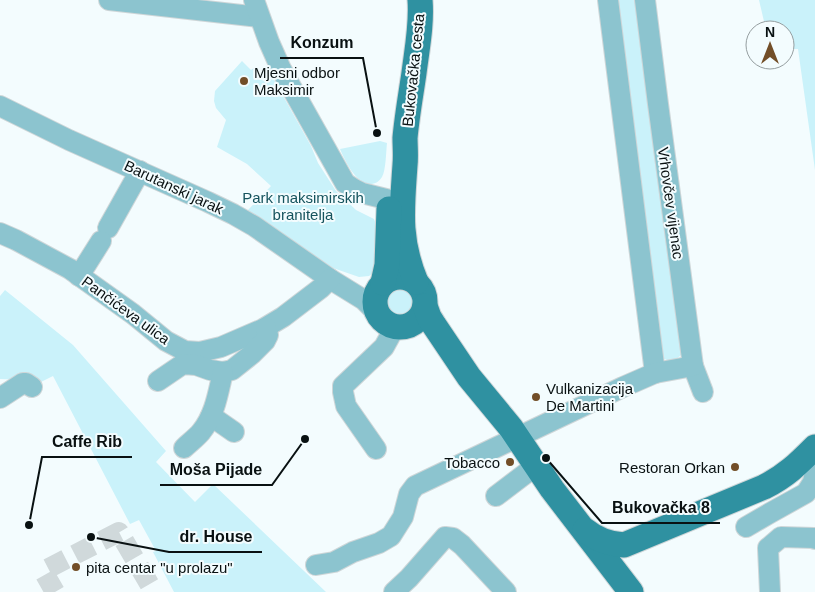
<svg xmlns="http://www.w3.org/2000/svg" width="815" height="592" font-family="Helvetica,sans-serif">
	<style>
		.green { fill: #caf2fa }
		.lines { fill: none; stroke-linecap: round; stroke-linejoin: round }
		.minor-tunnel { stroke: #d0d9db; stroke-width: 20; stroke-dasharray: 20 10; stroke-linecap: butt }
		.minor-casing { stroke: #ced6d8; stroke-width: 22 }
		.major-casing { stroke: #ced6d8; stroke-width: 27 }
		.minor { stroke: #8cc4cf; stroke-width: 20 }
		.major { stroke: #2f91a1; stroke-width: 25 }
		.poi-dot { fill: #724e28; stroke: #f3fcfe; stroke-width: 2 }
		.labels { text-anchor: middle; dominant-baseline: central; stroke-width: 4; stroke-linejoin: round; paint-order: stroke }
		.street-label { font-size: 15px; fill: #091112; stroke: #f3fcfe }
		.poi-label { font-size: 15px; fill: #091112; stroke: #f3fcfe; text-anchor: start }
		.park-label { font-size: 15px; fill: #15535d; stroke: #f3fcfe }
		.leader { fill: none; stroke: #091112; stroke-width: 2 }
		.callout-dot { fill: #091112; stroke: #f3fcfe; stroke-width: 2 }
		.callout-label { font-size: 16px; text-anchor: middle; font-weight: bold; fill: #091112; stroke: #f3fcfe; stroke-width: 4; stroke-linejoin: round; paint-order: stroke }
	</style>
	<rect width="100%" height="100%" fill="#f3fcfe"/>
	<g class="green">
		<path d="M614,0H640L682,354C675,362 667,362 660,356Z"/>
		<path d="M759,0H815V170L798,49H785V30H766Z"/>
		<path d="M242,61L251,70L255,67L263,81L272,76L311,146L318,163L336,191L356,210L374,219L377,227V270L369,276L359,277L333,268L247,211L271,186L247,164L217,147L226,120L216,108L214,101L215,91Z"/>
		<path d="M380,141L387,143C386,152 386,170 382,177C379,181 377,183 372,184C357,186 345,161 340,149Z"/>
		<circle cx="400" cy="303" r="14"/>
		<path d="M5,290L73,345L166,451L156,462L195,502L213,484L326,592H174L153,552L156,551L139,520L130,524L53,376L39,383L31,380L0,379V296Z"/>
	</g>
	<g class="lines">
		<path class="minor-tunnel" d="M55,592L43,571L119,532L154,592"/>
		<defs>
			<g id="minor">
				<path d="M109,0L259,17"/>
				<path d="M254,0L269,42L281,69L345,183L354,189L362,193L394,201L398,204L402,214"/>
				<path d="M608,0L655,373"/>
				<path d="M0,106L69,140L208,202L233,214L254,226L330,279L364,300L377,313"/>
				<path d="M108,228L140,171"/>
				<path d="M0,233L16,240L70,269L133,314L166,341L185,351L200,352L221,347L263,329L283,317L321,288L330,279"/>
				<path d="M79,276L101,241"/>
				<path d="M693,366L703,392"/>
				<path d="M158,381L183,364L196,365L210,370L223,372L232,370L252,354L265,341L268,335L266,328"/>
				<path d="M0,398L23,383H26L32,387"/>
				<path d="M211,416L234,432"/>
				<path d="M184,448C189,443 196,438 201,432C215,415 218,393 223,372"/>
				<path d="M376,449L346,406L343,392V386L384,347L395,327"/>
				<path d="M496,496L525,474L537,467"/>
				<path d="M746,527L770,513L806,493L813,482L815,472"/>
				<path d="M316,565L334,562L353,552L379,543L391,536L403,517L409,494L415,486L623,387L655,373L693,366L658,104L645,0"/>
				<path d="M394,592L409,578L445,537L453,538L462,545L506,592"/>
				<path d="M770,592L768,548L781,537L814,538L815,539"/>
			</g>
			<g id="major">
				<circle cx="400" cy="302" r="25"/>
				<path d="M416,282C398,239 402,209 405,165C406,156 405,146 405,138C407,116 411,94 414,73C417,49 422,24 420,0"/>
				<path d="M383,283L387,265L389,209"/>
				<path d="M425,306L429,317L434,325L469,377L511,428L552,489L631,592"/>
				<path d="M585,530C597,540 609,544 624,545L764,487C786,476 798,464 815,447"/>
			</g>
		</defs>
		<use href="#minor" class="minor-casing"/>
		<use href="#major" class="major-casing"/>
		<use href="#minor" class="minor"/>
		<use href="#major" class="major"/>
	</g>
	<g class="poi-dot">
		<circle cx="244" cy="81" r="5"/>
		<circle cx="536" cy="397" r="5"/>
		<circle cx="510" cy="462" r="5"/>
		<circle cx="735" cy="467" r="5"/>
		<circle cx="76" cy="567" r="5"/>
	</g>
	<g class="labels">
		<g class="street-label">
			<text transform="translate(413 70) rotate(-84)">Bukovačka cesta</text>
			<text transform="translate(174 187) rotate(25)">Barutanski jarak</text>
			<text transform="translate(671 203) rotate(82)">Vrhovčev vijenac</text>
			<text transform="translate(126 310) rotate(36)">Pančićeva ulica</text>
		</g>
		<g class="poi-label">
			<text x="254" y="72">Mjesni odbor<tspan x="254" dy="17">Maksimir</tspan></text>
			<text x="546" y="388">Vulkanizacija<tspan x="546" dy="17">De Martini</tspan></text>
			<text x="500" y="462" text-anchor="end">Tobacco</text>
			<text x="725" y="467" text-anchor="end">Restoran Orkan</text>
			<text x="86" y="567">pita centar "u prolazu"</text>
		</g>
		<g class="park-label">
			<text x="303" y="197">Park maksimirskih<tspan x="303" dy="17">branitelja</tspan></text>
		</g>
	</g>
	<path class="leader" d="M377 133L363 58H280M29 525L42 457H132M305 439L272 485H160M546 458L602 523H720M91 537L169 552H262"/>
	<g class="callout-dot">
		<circle cx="377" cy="133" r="5"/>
		<circle cx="29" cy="525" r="5"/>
		<circle cx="305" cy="439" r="5"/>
		<circle cx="546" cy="458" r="5"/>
		<circle cx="91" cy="537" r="5"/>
	</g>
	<g class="callout-label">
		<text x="322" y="48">Konzum</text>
		<text x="87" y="447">Caffe Rib</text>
		<text x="216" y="475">Moša Pijade</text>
		<text x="661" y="513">Bukovačka 8</text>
		<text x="216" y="542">dr. House</text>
	</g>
	<g transform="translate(770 45)"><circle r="24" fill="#f3fcfe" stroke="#959ea0"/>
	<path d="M0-4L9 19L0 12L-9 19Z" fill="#724e28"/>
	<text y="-8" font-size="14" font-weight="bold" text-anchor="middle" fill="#091112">N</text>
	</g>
</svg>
